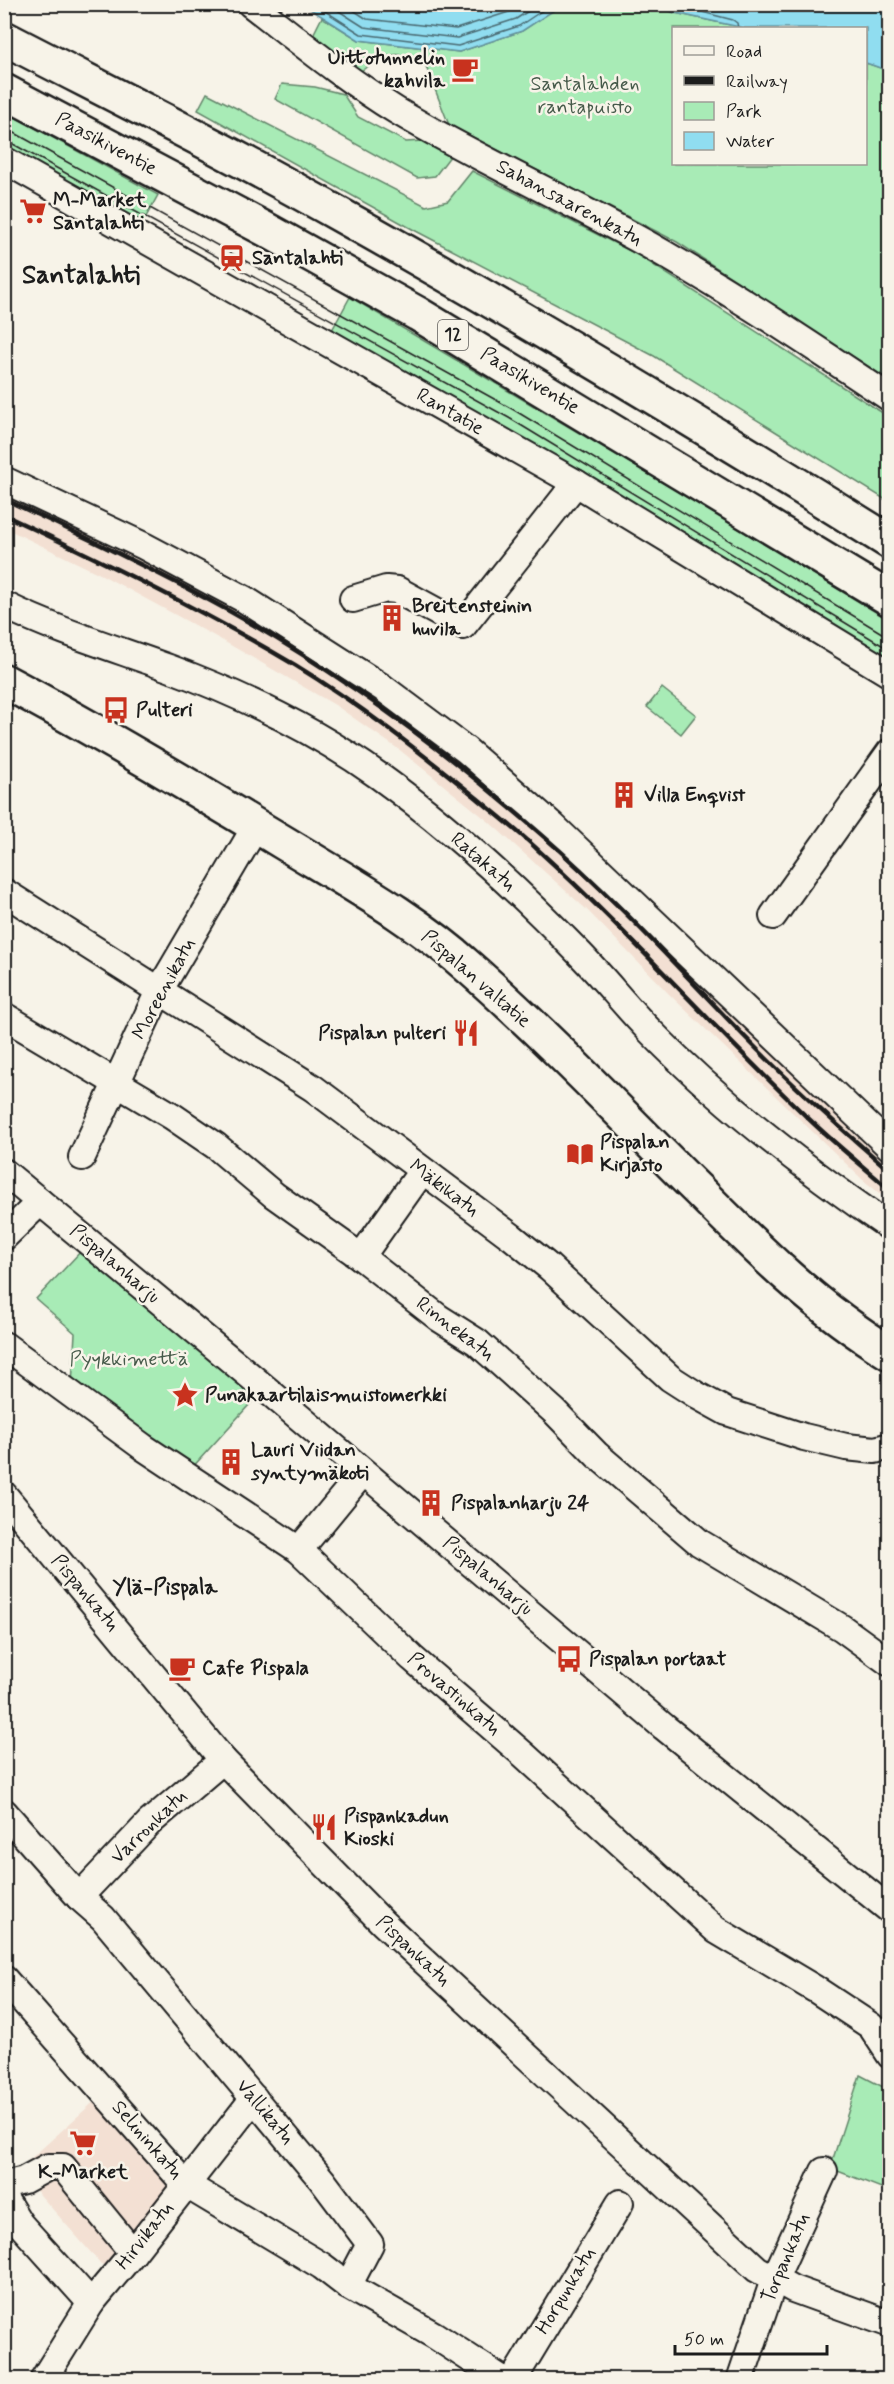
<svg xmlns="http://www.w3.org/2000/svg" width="894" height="2384" font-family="Mynerve,sans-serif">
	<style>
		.built { fill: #f3e0d3 }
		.green { fill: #a8ebb6; stroke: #628469; stroke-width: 1.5 }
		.water { fill: #90ddf0; stroke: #62909b; stroke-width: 1.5 }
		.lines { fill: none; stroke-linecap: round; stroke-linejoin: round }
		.shore { stroke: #4a6971; stroke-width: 1.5 }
		.minor-casing { stroke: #1c1c1c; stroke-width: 30 }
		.major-casing { stroke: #1c1c1c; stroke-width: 38 }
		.highway-casing { stroke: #1c1c1c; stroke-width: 38 }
		.minor { stroke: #f7f3e8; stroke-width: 26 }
		.major { stroke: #f7f3e8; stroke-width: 33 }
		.highway { stroke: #f7f3e8; stroke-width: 33 }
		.tram { stroke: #1c1c1c; stroke-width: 1.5 }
		.rail { stroke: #1c1c1c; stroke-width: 4.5 }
		.labels { text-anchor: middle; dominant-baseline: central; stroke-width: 5; stroke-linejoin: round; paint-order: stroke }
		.shield { fill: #f7f3e8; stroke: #5e5c59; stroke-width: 1.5 }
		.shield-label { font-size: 18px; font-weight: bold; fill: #1c1c1c }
		.poi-label { font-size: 20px; font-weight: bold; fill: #1c1c1c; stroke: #f7f3e8; text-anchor: start }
		.park-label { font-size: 20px; fill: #465a4a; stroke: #f7f3e8 }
		.street-label { font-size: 20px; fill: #1c1c1c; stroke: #f7f3e8 }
		.quarter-label { font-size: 22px; font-weight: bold; fill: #1c1c1c; stroke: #f7f3e8 }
		.district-label { font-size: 26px; font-weight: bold; fill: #1c1c1c; stroke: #f7f3e8 }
	</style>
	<rect width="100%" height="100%" fill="#f7f3e8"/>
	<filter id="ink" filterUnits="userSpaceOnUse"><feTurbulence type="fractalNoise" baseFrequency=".0167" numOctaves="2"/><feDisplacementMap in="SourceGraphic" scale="12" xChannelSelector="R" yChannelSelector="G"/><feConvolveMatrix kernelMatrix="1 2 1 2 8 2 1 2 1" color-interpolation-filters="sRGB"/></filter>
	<g filter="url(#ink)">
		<g class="built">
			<path d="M4,488L247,609L493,779L889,1158V1201L863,1180L671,996L586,909L488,821L401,751L335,705L218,638L102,575L5,528Z"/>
			<path d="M98,2098L171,2185L109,2267L101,2264L18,2170Z"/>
		</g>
		<g class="green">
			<path d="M562,4L654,5L675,13L744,28H674V164H866V63L889,71V380L677,242L449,125L425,64C401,47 383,55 361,71L312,37L322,17L359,40L459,52L522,31Z"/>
			<path d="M282,84L315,87L343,94L358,117L406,142L423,141L451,155L435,176L417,178L275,99Z"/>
			<path d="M207,93L426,206L448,201L472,171L638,255L889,417V502L654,356L414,230L198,110Z"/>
			<path d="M4,111L158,195L141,226L5,149Z"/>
			<path d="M350,297L662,482L889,620V664L331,332Z"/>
			<path d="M662,688L696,715L681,734L647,707Z"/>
			<path d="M83,1249L259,1394L190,1470L72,1385L75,1333L36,1299Z"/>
			<path d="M860,2075L889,2090V2191L830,2168Z"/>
		</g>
		<g class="water">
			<path d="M304,5H303H562L522,31L459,52L359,40Z"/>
			<path d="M654,5H889V71L866,63V28H744L675,13Z"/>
		</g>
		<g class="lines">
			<g class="shore">
				<path d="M314,4L361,34L458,46L519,26L552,4"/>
				<path d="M328,4L364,27L457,38L516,19L539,4"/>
				<path d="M344,4L367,19L456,29L512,11L523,4"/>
				<path d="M671,4L733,20L737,23L738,28"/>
			</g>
			<defs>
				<g id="minor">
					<path d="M251,4C299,41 345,79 397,111C483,162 574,202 661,252C739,297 815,348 890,398"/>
					<path d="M4,160L576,483L890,674"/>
					<path d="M4,480L144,546L244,599L383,688L466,750L552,825L890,1147"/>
					<path d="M353,599L386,589L397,590L463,626L576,483"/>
					<path d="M4,605C57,631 114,648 169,668C242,695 315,730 379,776C450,827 516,888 577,951C603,977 625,1006 651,1032C723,1106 805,1169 890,1227"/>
					<path d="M4,892L313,1088L512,1237L549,1267L670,1378L698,1396L727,1412L804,1437L846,1447L875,1450L890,1446"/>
					<path d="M773,916L890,752"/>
					<path d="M4,1016L172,1116L216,1146L274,1195L361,1257L439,1318L477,1342L555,1412L597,1455L700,1543L842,1628L890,1663"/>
					<path d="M82,1157L159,991L256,826"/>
					<path d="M4,1172L266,1389L664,1727L890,1910"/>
					<path d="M4,1237L40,1202"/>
					<path d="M361,1257L422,1171"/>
					<path d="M4,1345L143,1447L299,1550L412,1658L524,1755L716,1930L815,1989L871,2026L890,2055"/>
					<path d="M4,1495L223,1760L383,1923L757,2269L793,2289L890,2324"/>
					<path d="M299,1550L363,1472"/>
					<path d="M4,1812L79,1897L103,1918L322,2180L370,2244L348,2286"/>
					<path d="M79,1897L149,1823L223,1760"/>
					<path d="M4,1979L185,2184L322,2266L348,2286L434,2335L503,2380"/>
					<path d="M4,2185L24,2180L48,2167H63L133,2253"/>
					<path d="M4,2198L20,2224L91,2303"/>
					<path d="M43,2380L91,2303L133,2253L254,2098"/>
					<path d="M513,2380L620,2203"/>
					<path d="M740,2380L774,2280L824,2171"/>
				</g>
				<path id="major" d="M4,681C100,732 193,788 286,844C350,883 417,920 472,970C550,1039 623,1116 697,1189C757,1249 817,1309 890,1353"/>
				<g id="highway">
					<path d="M4,38C118,97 233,154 344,217C529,320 710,430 890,542"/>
					<path d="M4,91L267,230L418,314L890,599"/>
				</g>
			</defs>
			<use href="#minor" class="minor-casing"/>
			<use href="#major" class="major-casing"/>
			<use href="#highway" class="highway-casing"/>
			<use href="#minor" class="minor"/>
			<use href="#major" class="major"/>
			<use href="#highway" class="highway"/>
			<g class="tram">
				<path d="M4,127L514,410L890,638"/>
				<path d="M4,139L509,418L890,650"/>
			</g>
			<g class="rail">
				<path d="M4,499C81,535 157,571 231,612C342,674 446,751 542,835C614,897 679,969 745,1037C791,1084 840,1128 890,1171"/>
				<path d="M4,515C103,561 201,609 295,665C359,704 419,751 477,798C497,815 518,831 537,849C632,935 716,1031 809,1119C835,1144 863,1166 890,1190"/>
			</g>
		</g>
	</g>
	<defs>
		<symbol id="cafe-bare" viewBox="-9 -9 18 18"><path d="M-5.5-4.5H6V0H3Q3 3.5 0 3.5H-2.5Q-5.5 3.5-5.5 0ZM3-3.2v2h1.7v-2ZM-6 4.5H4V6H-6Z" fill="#c8321e" stroke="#f7f3e8" stroke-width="2.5" paint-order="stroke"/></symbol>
		<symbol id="supermarket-bare" viewBox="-9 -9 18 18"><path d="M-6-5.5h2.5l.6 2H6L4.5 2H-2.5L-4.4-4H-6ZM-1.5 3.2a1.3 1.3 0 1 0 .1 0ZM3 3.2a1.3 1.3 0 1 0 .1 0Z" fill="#c8321e" stroke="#f7f3e8" stroke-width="2.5" paint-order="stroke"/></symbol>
		<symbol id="station-bare" viewBox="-9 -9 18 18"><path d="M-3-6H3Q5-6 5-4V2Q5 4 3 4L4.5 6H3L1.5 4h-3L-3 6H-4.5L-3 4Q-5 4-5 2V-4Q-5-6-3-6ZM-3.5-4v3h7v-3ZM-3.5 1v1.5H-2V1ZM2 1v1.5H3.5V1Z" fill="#c8321e" stroke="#f7f3e8" stroke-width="2.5" paint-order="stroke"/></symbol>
		<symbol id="building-bare" viewBox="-9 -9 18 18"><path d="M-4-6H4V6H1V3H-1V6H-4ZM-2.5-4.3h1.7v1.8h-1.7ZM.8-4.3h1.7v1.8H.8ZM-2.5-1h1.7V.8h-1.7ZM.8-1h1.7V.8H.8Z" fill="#c8321e" stroke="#f7f3e8" stroke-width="2.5" paint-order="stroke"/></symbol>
		<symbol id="bus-bare" viewBox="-9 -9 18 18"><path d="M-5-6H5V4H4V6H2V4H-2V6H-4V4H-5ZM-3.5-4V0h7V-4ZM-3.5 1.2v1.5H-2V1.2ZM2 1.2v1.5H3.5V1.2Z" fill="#c8321e" stroke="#f7f3e8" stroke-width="2.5" paint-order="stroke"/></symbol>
		<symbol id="restaurant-bare" viewBox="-9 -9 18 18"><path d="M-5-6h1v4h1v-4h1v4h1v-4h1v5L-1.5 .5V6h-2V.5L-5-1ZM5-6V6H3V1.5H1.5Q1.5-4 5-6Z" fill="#c8321e" stroke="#f7f3e8" stroke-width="2.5" paint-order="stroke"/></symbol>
		<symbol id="library-bare" viewBox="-9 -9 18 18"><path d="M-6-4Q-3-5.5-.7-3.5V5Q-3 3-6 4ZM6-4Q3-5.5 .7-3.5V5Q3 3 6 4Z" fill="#c8321e" stroke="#f7f3e8" stroke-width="2.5" paint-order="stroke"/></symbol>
		<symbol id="sight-bare" viewBox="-9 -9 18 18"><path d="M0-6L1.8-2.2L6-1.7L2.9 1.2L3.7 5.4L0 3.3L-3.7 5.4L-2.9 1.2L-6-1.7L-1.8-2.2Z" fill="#c8321e" stroke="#f7f3e8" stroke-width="2.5" paint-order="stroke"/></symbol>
	</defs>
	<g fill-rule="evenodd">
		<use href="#cafe-bare" x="446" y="50" width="38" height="38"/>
		<use href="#supermarket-bare" x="14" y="192" width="38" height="38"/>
		<use href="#station-bare" x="213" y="239" width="38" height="38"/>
		<use href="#building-bare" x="373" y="599" width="38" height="38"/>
		<use href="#bus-bare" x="97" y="691" width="38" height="38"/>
		<use href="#building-bare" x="605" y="776" width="38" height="38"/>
		<use href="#restaurant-bare" x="447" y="1014" width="38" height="38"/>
		<use href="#library-bare" x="561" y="1135" width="38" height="38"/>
		<use href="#sight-bare" x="166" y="1376" width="38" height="38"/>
		<use href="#building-bare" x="212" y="1443" width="38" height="38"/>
		<use href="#building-bare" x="412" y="1484" width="38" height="38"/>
		<use href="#bus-bare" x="550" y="1640" width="38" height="38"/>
		<use href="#cafe-bare" x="163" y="1649" width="38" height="38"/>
		<use href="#restaurant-bare" x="305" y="1808" width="38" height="38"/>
		<use href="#supermarket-bare" x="64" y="2124" width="38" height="38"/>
	</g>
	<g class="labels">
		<rect class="shield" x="438" y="320" width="30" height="30" rx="4.5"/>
		<g class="shield-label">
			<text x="453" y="335">12</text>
		</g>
		<g class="poi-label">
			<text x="445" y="58" text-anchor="end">Uittotunnelin<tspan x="445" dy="23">kahvila</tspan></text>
			<text x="53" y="200">M-Market<tspan x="53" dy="23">Santalahti</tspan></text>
			<text x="252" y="258">Santalahti</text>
			<text x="412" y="606">Breitensteinin<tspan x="412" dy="23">huvila</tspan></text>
			<text x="136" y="710">Pulteri</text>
			<text x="644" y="795">Villa Enqvist</text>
			<text x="446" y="1033" text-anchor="end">Pispalan pulteri</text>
			<text x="600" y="1142">Pispalan<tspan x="600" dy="23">Kirjasto</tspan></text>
			<text x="205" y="1395">Punakaartilaismuistomerkki</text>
			<text x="251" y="1450">Lauri Viidan<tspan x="251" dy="23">syntymäkoti</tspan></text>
			<text x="451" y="1503">Pispalanharju 24</text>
			<text x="589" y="1659">Pispalan portaat</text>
			<text x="202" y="1668">Cafe Pispala</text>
			<text x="344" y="1816">Pispankadun<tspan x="344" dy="23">Kioski</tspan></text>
			<text x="83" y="2172" text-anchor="middle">K-Market</text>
		</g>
		<g class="park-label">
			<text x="585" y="84">Santalahden<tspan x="585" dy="23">rantapuisto</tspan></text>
			<text x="129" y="1359">Pyykkimettä</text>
		</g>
		<g class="street-label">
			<text transform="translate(106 144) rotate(28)">Paasikiventie</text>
			<text transform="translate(569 203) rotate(28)">Sahansaarenkatu</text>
			<text transform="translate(530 381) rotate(31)">Paasikiventie</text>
			<text transform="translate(450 412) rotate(30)">Rantatie</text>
			<text transform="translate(483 862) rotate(41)">Ratakatu</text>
			<text transform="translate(476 979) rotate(41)">Pispalan valtatie</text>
			<text transform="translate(164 989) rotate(-62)">Moreenikatu</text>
			<text transform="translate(444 1188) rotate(37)">Mäkikatu</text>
			<text transform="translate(115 1264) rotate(40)">Pispalanharju</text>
			<text transform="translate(455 1329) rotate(37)">Rinnekatu</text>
			<text transform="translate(488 1576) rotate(40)">Pispalanharju</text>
			<text transform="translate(85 1593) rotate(50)">Pispankatu</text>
			<text transform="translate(454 1694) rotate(41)">Provastinkatu</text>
			<text transform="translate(149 1827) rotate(-44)">Varronkatu</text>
			<text transform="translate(413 1951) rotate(43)">Pispankatu</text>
			<text transform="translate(265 2112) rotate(50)">Vallikatu</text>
			<text transform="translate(147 2140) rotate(49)">Selininkatu</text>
			<text transform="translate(145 2236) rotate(-52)">Hirvikatu</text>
			<text transform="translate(786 2258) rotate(-67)">Torpankatu</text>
			<text transform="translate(566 2291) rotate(-59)">Horpunkatu</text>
		</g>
		<g class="quarter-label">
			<text x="165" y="1588">Ylä-Pispala</text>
		</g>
		<g class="district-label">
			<text x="81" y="276">Santalahti</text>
		</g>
	</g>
	<rect width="894" height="2384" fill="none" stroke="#f7f3e8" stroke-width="24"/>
	<rect x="12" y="12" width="870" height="2360" fill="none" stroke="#1c1c1c" stroke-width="2" filter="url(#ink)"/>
	<rect x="672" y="27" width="195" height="138" fill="#f7f3e8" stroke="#9f9d96" stroke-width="1.5"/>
	<rect x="684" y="46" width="30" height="9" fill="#f7f3e8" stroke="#9f9d96" stroke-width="1.5"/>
	<text x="726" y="57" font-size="18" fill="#1c1c1c">Road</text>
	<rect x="684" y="76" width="30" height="9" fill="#1c1c1c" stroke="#9f9d96" stroke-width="1.5"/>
	<text x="726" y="87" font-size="18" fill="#1c1c1c">Railway</text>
	<rect x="684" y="102" width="30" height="18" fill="#a8ebb6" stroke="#9f9d96" stroke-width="1.5"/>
	<text x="726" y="117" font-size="18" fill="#1c1c1c">Park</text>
	<rect x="684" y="132" width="30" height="18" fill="#90ddf0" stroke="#9f9d96" stroke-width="1.5"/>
	<text x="726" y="147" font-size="18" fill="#1c1c1c">Water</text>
	<path d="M675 2345v9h152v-9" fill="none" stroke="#1c1c1c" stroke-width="3"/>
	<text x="684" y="2345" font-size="18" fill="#1c1c1c" stroke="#f7f3e8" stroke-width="4.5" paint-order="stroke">50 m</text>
</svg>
